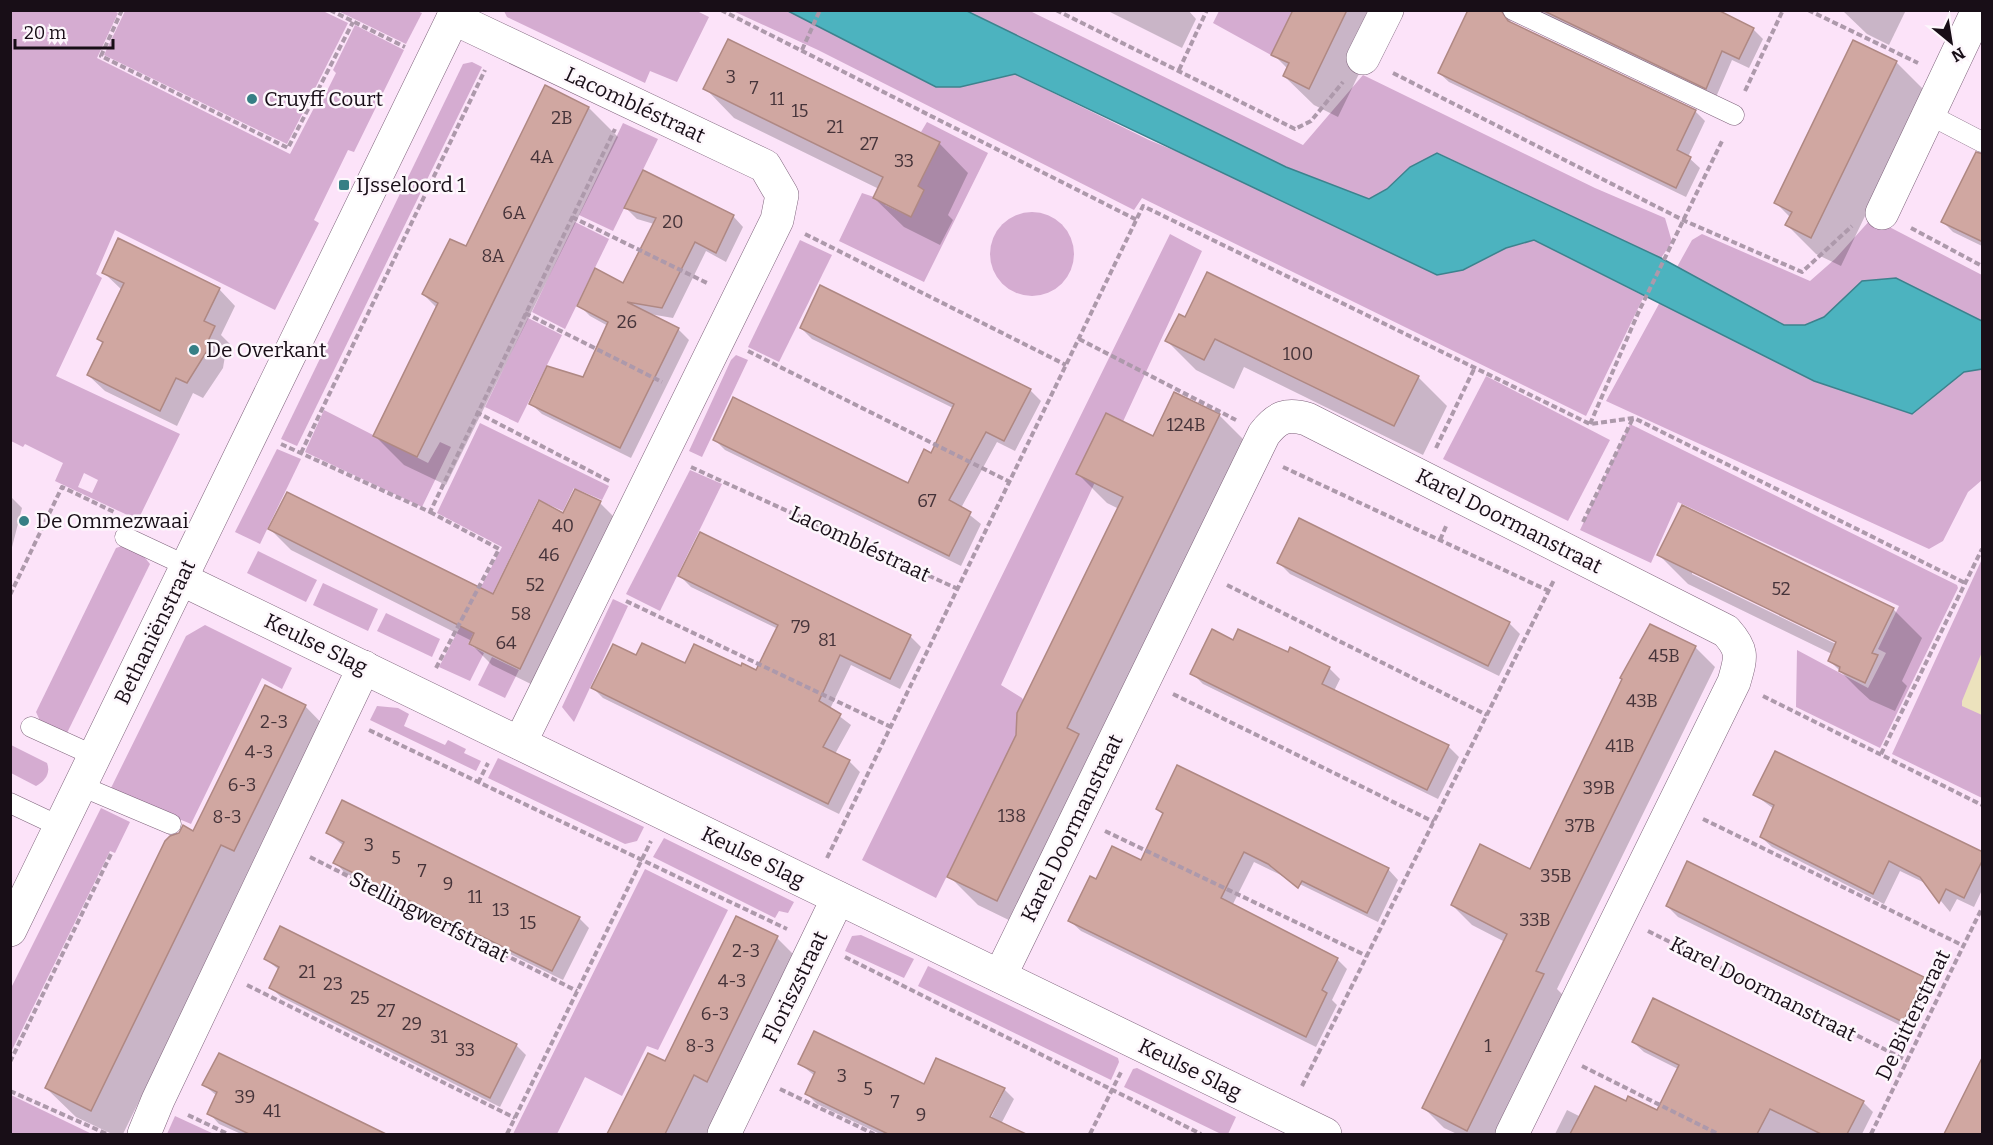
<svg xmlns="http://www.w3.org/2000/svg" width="1993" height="1145" font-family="Bitter,serif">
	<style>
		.green { fill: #d5acd1; fill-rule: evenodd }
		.sand { fill: #ece2bd }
		.water { fill: #4cb3bf; stroke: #3c828d; stroke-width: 1.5 }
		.shadow { fill: #0003; fill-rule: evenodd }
		.building { fill: #d0a7a1; stroke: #af8883; stroke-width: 1.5 }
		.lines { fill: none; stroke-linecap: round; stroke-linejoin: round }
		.service-casing { stroke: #7e637b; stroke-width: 21 }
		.minor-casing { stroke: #7e637b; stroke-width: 34 }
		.tertiary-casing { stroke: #7e637b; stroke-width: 34 }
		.path { stroke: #ad99ab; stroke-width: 4; stroke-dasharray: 6 3; stroke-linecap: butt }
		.service { stroke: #fff; stroke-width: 20 }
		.minor { stroke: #fff; stroke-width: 33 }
		.tertiary { stroke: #fff; stroke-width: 33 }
		.poi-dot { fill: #367f85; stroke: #fdf7fc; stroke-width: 2 }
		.labels { text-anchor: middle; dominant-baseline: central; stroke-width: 5; stroke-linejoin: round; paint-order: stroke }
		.number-label { font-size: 18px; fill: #46343a }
		.poi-label { font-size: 21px; fill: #180e17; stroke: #fdf7fc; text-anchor: start }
		.street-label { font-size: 21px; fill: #180e17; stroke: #fdf7fc }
	</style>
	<rect width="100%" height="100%" fill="#fce3f9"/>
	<g class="green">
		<path d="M10,11H114L118,13L97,58L290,154L316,104L320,105L336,73L333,70L355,25L404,50L354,152L348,150L314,220L319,223L275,310L115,230L96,274L102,278L56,376L180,434L138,520L55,481L63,463L25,444L23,447L11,441ZM84,473L98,480L92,493L78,487Z"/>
		<path d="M125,11H323L348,23L287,144L104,55Z"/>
		<path d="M417,11L422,13L406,44L338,11Z"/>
		<path d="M697,11L709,17L677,82L650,71L645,83L507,17L504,11Z"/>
		<path d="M733,11H788L936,87H960L1015,74L1149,140L1463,270L1506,248L1534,240L1644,296L1586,416L1142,198L1134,210L818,50Z"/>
		<path d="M967,11H1030L1303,145L1363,75L1595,188L1665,218L1672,242L1661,258L1438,153L1410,167L1387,189L1369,199L1286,167Z"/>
		<path d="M1219,11V10L1293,11L1271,55L1213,23Z"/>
		<path d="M472,62L482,67L297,446L281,439L463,64Z"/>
		<path d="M927,122L988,153L924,282L839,241L862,193L886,201L885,205L911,217L924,190L918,186L940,142L921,132Z"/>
		<path d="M623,123L658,139L613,231L579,215Z"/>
		<circle cx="1032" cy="254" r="42"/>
		<path d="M1872,218L1982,275V321L1896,278L1862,281L1824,317L1805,325H1784L1677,267L1692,240L1702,234L1810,281L1835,259Z"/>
		<path d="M575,222L609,239L565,329L532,312Z"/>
		<path d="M1170,234L1202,251L1001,685L1022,698L1029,711L936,898L862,860Z"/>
		<path d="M800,240L832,255L779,362L748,347Z"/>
		<path d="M1660,302L1814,381L1912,414L1964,371L1982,369V480L1968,492L1943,541L1929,549L1606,401Z"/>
		<path d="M528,318L562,335L518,423L485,407Z"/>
		<path d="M736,355L748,360L702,457L689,451L731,360Z"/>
		<path d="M1486,376L1610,440L1568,521L1443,459Z"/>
		<path d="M324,410L428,463L440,442L451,447L422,507L305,452Z"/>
		<path d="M480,423L609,486L602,500L574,488L563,511L538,500L468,644L484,653L470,681L439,667L502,547L437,513Z"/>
		<path d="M1630,424L1957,585L1958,588L1880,748L1796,707L1797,650L1868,688L1886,653L1878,649L1899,606L1678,502L1651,563L1580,530Z"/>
		<path d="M277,449L301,459L260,544L235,532Z"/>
		<path d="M690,470L722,484L660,611L626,594Z"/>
		<path d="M122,546L141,553L150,564L67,733L41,723L36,712L116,548Z"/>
		<path d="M258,551L317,580L306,602L247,573Z"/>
		<path d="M1982,559V798L1892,754Z"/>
		<path d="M323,583L378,609L368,631L313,605Z"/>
		<path d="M613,599L628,606L574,722L562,707Z"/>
		<path d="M386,613L440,639L432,657L377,631Z"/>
		<path d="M205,625L292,668L282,689L262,678L191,824L110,790L186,636Z"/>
		<path d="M492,657L519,670L505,698L478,685Z"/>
		<path d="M377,706L398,708L409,714L404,726L445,745L448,740L466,749L464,753L481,761L476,771L370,720Z"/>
		<path d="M11,745L47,763C51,773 45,781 36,786L11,773Z"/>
		<path d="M498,758L644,827L637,841L625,844L488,778Z"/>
		<path d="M101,808L130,822L115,853L110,851L11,1052V988Z"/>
		<path d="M664,838L794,902L788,913L779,911L775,918L653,857Z"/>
		<path d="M645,869L728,910L658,1050L647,1046L622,1096L585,1077L557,1134H513Z"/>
		<path d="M861,935L914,959L904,978L845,951L852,936Z"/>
		<path d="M928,966L1118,1058L1119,1062L1111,1080L918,986Z"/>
		<path d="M1137,1068L1236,1117L1228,1134H1221L1124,1087L1133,1069Z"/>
		<path d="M11,1095L92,1134H11Z"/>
		<path d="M175,1116L214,1134H167Z"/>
	</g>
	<path class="sand" d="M1982,652V715L1962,706V701Z"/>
	<path class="water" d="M788,11H967L1286,167L1369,199L1387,189L1410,167L1437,153L1661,258L1784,325H1805L1824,317L1862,281L1896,278L1982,321V369L1964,372L1912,414L1814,381L1534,240L1506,248L1463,270L1437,275L1015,74L960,87H936Z"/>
	<g class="shadow">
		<path d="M1106,10H1188L1196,19L1182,48Z"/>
		<path d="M1294,10H1390L1338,117L1314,105L1284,76L1288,69L1273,54Z"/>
		<path d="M1470,10H1516L1510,21L1512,25L1695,111L1705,121L1688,157L1700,168L1686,197L1449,82L1439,73Z"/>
		<path d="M1534,10H1715L1753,29L1763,39L1749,68L1732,60L1716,97Z"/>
		<path d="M1842,10H1906L1889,45L1867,34Z"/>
		<path d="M1896,62L1925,91L1841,266L1816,254L1787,225L1791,218L1776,203Z"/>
		<path d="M705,88L939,143L968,173L948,215L953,220L940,245L904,227L874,198L879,189L734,118Z"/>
		<path d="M589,108L618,137L446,485L404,465L375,436L437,308L423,294Z"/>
		<path d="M1982,155V246L1953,232L1943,222Z"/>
		<path d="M626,208L733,216L743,227L726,262L706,251L673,318L650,314L678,329L689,340L631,458L542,414L531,404L583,379L608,326L590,316L579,305L624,285L654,224L637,219Z"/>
		<path d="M103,272L219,289L235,306L221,335L230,344L225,356L223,368L203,398L193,393L177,426L105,391L88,375L103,344L99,339L122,290Z"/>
		<path d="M1180,316L1418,377L1447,406L1423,455L1244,367L1234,389L1196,370L1167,341Z"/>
		<path d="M801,328L1030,390L1041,401L1015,451L997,442L961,508L981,524L961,566L725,450L714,439L909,485L932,455L953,408L812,339Z"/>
		<path d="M1219,415L1248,444L1027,929L978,905L949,876L1018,735L1119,509L1107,503L1078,474L1153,438Z"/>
		<path d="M10,496L22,508L10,555Z"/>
		<path d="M600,503L621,524L541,689L492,665L471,644L472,641L291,550L270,529L494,596L564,515Z"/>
		<path d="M1659,555L1893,609L1922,638L1902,681L1907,686L1895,711L1870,700L1859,690L1830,661L1832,654L1688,584ZM1692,570L1843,644L1842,647L1692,574Z"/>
		<path d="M1279,563L1509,623L1520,634L1499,676L1290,574Z"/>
		<path d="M680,576L910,636L921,647L900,689L851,665L830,709L851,725L835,754L849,761L860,772L839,814L603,698L593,688L636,657L686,665L742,668L757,672L778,629L691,587Z"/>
		<path d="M1233,642L1288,654L1291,649L1329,668L1340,679L1334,691L1448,746L1459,757L1438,799L1203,684L1192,673Z"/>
		<path d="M1695,647L1715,667L1557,989L1563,995L1495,1134H1457L1444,1128L1424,1108L1505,942L1472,925L1452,905L1530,871Z"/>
		<path d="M305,706L334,736L251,873L123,1134H112L76,1117L46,1088L194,833Z"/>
		<path d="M1755,795L1982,853V890L1974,907L1957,899L1950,912L1927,884L1900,871L1884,904L1772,847L1761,837L1774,809Z"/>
		<path d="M1158,809L1388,869L1398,880L1378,922L1254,862L1232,906L1337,959L1347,969L1332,1000L1337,1005L1316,1047L1081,931L1070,921L1097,881L1141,862L1164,815Z"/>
		<path d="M328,833L579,918L589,928L563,980L345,873L335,862L344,846Z"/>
		<path d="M1688,863L1923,979L1934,990L1914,1032L1678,917L1667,906Z"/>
		<path d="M777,938L806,967L723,1103L708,1134H609L649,1055L666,1063Z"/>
		<path d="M266,959L516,1045L526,1055L500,1107L281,997L270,987L279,970Z"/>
		<path d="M1633,1042L1863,1102L1873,1112L1862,1134H1555L1567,1110L1581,1117L1626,1103L1657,1112L1678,1069L1644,1052Z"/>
		<path d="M219,1055L382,1134H241L219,1124L209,1113L217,1096L204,1085Z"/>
		<path d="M1982,1060V1134H1946Z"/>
		<path d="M800,1064L924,1086L1004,1089L1014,1099L1001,1124L1023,1134H880L817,1104L807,1094L815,1076ZM1001,1091H1004L988,1124L985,1123Z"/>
	</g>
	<g class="building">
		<path d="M1293,10H1347L1309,89L1283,76L1289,63L1271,55Z"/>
		<path d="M1468,10H1501L1508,21L1696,110L1677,150L1691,157L1676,188L1438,73Z"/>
		<path d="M1542,10H1718L1754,28L1739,59L1722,51L1706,89Z"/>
		<path d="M728,39L940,142L918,186L924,190L911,217L873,198L883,177L703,89Z"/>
		<path d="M1853,40L1897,61L1811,238L1785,225L1792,212L1774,203Z"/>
		<path d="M545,85L589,107L417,457L373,436L438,303L422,294L450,239L466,246Z"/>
		<path d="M1976,152L1983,154V242L1941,222Z"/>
		<path d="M643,170L734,215L716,253L695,242L662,308L627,302L679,328L620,448L529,404L547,366L583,377L608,322L577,306L595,268L623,283L656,218L624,208Z"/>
		<path d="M118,238L220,288L204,321L215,326L209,339L207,351L187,383L176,378L160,411L87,375L103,342L97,339L124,283L102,273Z"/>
		<path d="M1207,272L1419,376L1394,426L1215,339L1204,360L1165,341L1179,314L1185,317Z"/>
		<path d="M820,285L1031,389L1004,441L986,432L949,500L971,512L949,556L713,440L733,397L908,483L924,449L931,453L954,404L800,328Z"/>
		<path d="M1174,392L1220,414L1067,728L1079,734L997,901L947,877L1016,735L1017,713L1123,497L1076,474L1106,413L1153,436Z"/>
		<path d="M575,489L601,501L520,669L469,644L474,633L268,529L287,492L493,594L539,500L563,513Z"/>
		<path d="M1682,505L1894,608L1872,653L1878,655L1865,683L1839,671L1840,667L1828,661L1836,642L1657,555Z"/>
		<path d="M1299,518L1510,622L1488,666L1277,563Z"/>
		<path d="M700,532L911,635L890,679L840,655L819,701L841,714L823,747L850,760L828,804L591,688L613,644L636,655L642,643L685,663L694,644L741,666L742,663L756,670L778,625L678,576Z"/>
		<path d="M1650,624L1696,646L1536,971L1544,974L1467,1131L1422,1108L1507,934L1451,905L1480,844L1530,869L1622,679L1620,678Z"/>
		<path d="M1212,629L1233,640L1238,629L1288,652L1290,647L1330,667L1322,684L1449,745L1427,790L1190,674Z"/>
		<path d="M265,685L306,705L234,851L221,845L91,1111L45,1088L165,841L170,836L179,833L183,825L193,831Z"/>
		<path d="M1775,751L1983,852V859L1964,898L1946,889L1939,903L1920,877L1889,861L1873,894L1760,837L1774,805L1753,795Z"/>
		<path d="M1177,765L1389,868L1367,913L1302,881L1298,888L1268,864L1244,852L1221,898L1338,958L1322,990L1327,993L1306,1037L1068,921L1090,876L1096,879L1112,846L1141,860L1163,813L1156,809Z"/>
		<path d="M342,800L580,917L552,971L333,863L344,842L326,833Z"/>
		<path d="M1687,861L1924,977L1903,1022L1666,906Z"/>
		<path d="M736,916L778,936L707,1082L694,1075L665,1134H607L648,1053L665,1061Z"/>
		<path d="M280,926L517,1044L490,1098L269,988L279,967L264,959Z"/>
		<path d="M1653,998L1864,1101L1847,1134H1821L1770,1109L1757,1134H1570L1595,1086L1626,1101L1628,1096L1657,1110L1679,1065L1632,1042Z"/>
		<path d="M814,1031L924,1084L936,1058L1005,1088L990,1117L1026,1134H888L805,1094L815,1072L798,1064Z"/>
		<path d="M219,1053L296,1090L386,1134H249L207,1114L217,1092L202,1085Z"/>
		<path d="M1983,1056V1134H1944Z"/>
	</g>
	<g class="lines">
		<defs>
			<g id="service">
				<path d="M1513,10L1734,115"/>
				<path d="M1928,114L1982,142"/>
				<path d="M125,537L187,566"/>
				<path d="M31,727L95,756"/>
				<path d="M81,786L171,824"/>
				<path d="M10,803L61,827"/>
			</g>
			<g id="minor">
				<path d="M453,18L765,166L782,195L777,220L520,743"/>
				<path d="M1363,58L1387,10"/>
				<path d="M1882,213L1978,10"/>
				<path d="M181,579L1325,1134"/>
				<path d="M1000,976L1264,434C1277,417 1287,413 1307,419L1726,631C1744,651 1741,657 1734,682L1512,1134"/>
				<path d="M144,1134L158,1100L364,667"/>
				<path d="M724,1134L838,898"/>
			</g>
			<path id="tertiary" d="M10,930L457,10"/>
		</defs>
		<use href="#service" class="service-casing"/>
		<use href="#minor" class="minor-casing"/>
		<use href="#tertiary" class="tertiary-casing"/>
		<g class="path">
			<path d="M122,10L101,56L288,148L353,22"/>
			<path d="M330,10L405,47"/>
			<path d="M721,10L1137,220"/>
			<path d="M1056,10L1295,129L1311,121L1343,82"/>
			<path d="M1808,10L1918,63"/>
			<path d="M802,50L820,10"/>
			<path d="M1179,70L1207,10"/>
			<path d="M1393,73L1685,221L1802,272L1852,226"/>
			<path d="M1745,91L1783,10"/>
			<path d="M572,217L709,284"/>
			<path d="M1911,228L1982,266"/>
			<path d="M805,234L1066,365"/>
			<path d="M525,313L662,382"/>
			<path d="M1079,339L1236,420"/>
			<path d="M748,351L1010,482"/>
			<path d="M476,412L611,482"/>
			<path d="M1590,424L1639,311L1723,139"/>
			<path d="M281,444L430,512L615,129"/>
			<path d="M1436,448L1475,367"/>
			<path d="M301,453L485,70"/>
			<path d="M691,467L958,589"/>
			<path d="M1283,467L1549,591"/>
			<path d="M430,512L499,549L436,668"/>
			<path d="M1583,522L1633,418"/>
			<path d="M1440,540L1447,524"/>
			<path d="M1227,585L1487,715"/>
			<path d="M10,595L62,487L116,513"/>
			<path d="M626,601L891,727"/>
			<path d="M1173,694L1434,822"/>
			<path d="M1763,696L1982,805"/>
			<path d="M369,730L787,929"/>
			<path d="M1881,754L1982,549"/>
			<path d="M478,783L488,763"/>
			<path d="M1703,819L1964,946"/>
			<path d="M1105,831L1367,956"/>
			<path d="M310,857L577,991"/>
			<path d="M827,858L1143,206L1590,424L1634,418L1965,583"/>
			<path d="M1648,931L1908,1061"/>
			<path d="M845,957L1201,1134"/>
			<path d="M247,985L515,1118"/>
			<path d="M10,1062L111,854"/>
			<path d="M1582,1066L1718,1134"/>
			<path d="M1302,1086L1554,580"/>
			<path d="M780,1089L874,1134"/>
			<path d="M10,1091L107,1134"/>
			<path d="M188,1115L228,1134"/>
			<path d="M507,1134L651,841"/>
			<path d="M1090,1134L1122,1070"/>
			<path d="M1871,1134L1982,908"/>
		</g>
		<use href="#service" class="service"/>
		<use href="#minor" class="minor"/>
		<use href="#tertiary" class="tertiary"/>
	</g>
	<g class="poi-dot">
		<circle cx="252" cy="99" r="6"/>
		<rect x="338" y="179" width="12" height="12" rx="3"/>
		<circle cx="194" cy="350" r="6"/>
		<circle cx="24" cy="521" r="6"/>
	</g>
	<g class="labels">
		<g class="number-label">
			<text x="731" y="77">3</text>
			<text x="754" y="88">7</text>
			<text x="777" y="99">11</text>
			<text x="800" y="111">15</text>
			<text x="562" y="118">2B</text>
			<text x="835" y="127">21</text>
			<text x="869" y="144">27</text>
			<text x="542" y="157">4A</text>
			<text x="904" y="161">33</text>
			<text x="514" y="213">6A</text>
			<text x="673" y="222">20</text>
			<text x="493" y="256">8A</text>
			<text x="627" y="322">26</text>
			<text x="1298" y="354">100</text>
			<text x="1186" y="425">124B</text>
			<text x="927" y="501">67</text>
			<text x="563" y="526">40</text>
			<text x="549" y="555">46</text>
			<text x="535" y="585">52</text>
			<text x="1781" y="589">52</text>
			<text x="521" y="614">58</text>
			<text x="801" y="627">79</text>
			<text x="827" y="640">81</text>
			<text x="506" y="643">64</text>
			<text x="1664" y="656">45B</text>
			<text x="1642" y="701">43B</text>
			<text x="274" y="722">2-3</text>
			<text x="1620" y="746">41B</text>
			<text x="259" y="752">4-3</text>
			<text x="242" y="785">6-3</text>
			<text x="1599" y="788">39B</text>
			<text x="1012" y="816">138</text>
			<text x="227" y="817">8-3</text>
			<text x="1580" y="826">37B</text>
			<text x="369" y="845">3</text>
			<text x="396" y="858">5</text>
			<text x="422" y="871">7</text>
			<text x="1556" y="876">35B</text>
			<text x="448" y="884">9</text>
			<text x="475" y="897">11</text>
			<text x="501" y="910">13</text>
			<text x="1535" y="920">33B</text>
			<text x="528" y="923">15</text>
			<text x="746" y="951">2-3</text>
			<text x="307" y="972">21</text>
			<text x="732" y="981">4-3</text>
			<text x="333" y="984">23</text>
			<text x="360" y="998">25</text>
			<text x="386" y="1011">27</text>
			<text x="715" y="1014">6-3</text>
			<text x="412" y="1024">29</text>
			<text x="439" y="1037">31</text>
			<text x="700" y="1046">8-3</text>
			<text x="1488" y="1046">1</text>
			<text x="465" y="1050">33</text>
			<text x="842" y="1076">3</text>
			<text x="868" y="1089">5</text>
			<text x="245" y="1097">39</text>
			<text x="895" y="1102">7</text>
			<text x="272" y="1111">41</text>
			<text x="921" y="1115">9</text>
		</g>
		<g class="poi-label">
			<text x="264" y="99">Cruyff Court</text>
			<text x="356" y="185">IJsseloord 1</text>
			<text x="206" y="350">De Overkant</text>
			<text x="36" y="521">De Ommezwaai</text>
		</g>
		<g class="street-label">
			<text transform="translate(635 105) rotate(25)">Lacombléstraat</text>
			<text transform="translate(1509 521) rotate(27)">Karel Doormanstraat</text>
			<text transform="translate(860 544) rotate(25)">Lacombléstraat</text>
			<text transform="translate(155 632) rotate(-64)">Bethaniënstraat</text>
			<text transform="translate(316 644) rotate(26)">Keulse Slag</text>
			<text transform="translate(1072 828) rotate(-64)">Karel Doormanstraat</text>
			<text transform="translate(753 857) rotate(26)">Keulse Slag</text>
			<text transform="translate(429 917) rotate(27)">Stellingwerfstraat</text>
			<text transform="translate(795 987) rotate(-64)">Floriszstraat</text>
			<text transform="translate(1763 989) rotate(27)">Karel Doormanstraat</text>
			<text transform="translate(1913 1015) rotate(-64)">De Bitterstraat</text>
			<text transform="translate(1190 1069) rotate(26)">Keulse Slag</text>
		</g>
	</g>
	<rect width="1993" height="1145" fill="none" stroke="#180e17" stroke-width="24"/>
	<g transform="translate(1951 42) rotate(150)" stroke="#fdf7fc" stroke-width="4.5" paint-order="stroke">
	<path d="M0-4.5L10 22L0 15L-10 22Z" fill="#180e17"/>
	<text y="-9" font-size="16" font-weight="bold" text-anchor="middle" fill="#180e17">N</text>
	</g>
	<path d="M15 39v9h98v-9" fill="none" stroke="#180e17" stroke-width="3"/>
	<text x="24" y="39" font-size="18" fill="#180e17" stroke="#fdf7fc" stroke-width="4.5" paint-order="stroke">20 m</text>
</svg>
